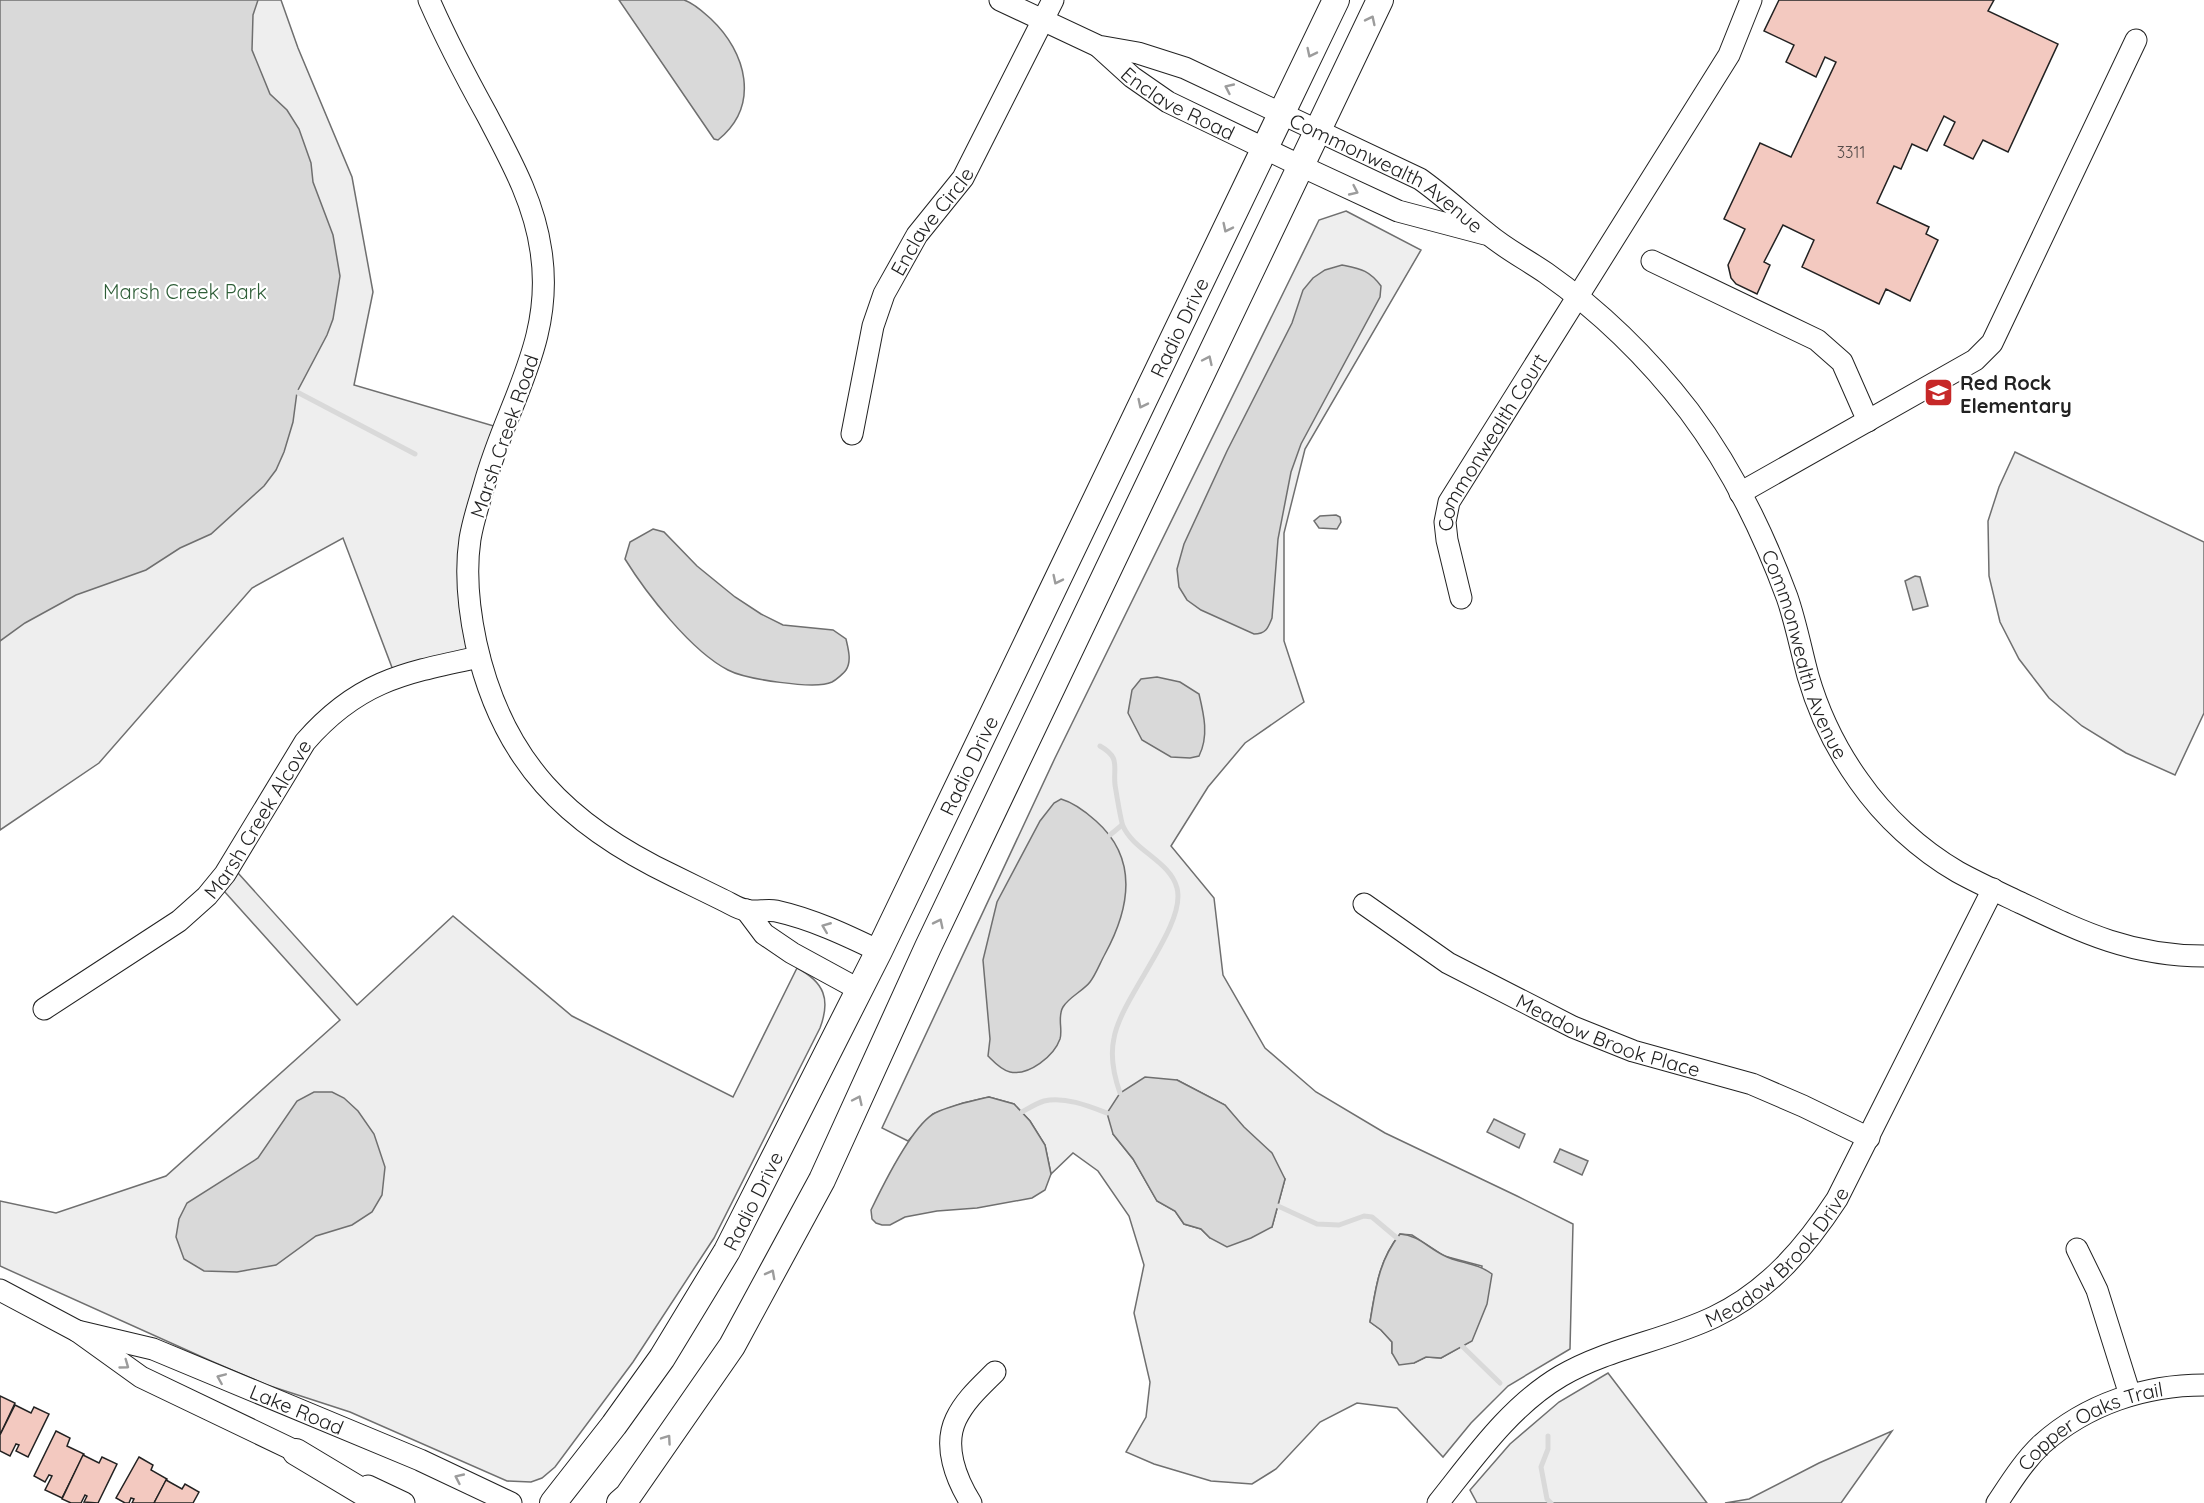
<svg xmlns="http://www.w3.org/2000/svg" width="2204" height="1503" font-family="Quicksand,sans-serif">
	<style>
		.green { fill: #eee; stroke: #6f6f6f; stroke-width: 1.5; fill-rule: evenodd }
		.water { fill: #d9d9d9; stroke: #6f6f6f; stroke-width: 1.5 }
		.lines { fill: none; stroke-linecap: round; stroke-linejoin: round }
		.stream { stroke: #d9d9d9; stroke-width: 5 }
		.building { fill: #f3c9c0; stroke: #222; stroke-width: 1.5 }
		.minor-casing { stroke: #222; stroke-width: 23 }
		.major-casing { stroke: #222; stroke-width: 28 }
		.minor { stroke: #fff; stroke-width: 21 }
		.major { stroke: #fff; stroke-width: 26 }
		.oneway { stroke: #9c9c9c }
		.labels { text-anchor: middle; dominant-baseline: central; stroke-width: 4.5; stroke-linejoin: round; paint-order: stroke }
		.number-label { font-size: 16px; fill: #564c4a }
		.street-label { font-size: 20px; fill: #222; stroke: #fff }
		.park-label { font-size: 20px; fill: #2f5e38; stroke: #fff }
		.poi-label { font-size: 20px; font-weight: bold; fill: #222; stroke: #fff; text-anchor: start }
	</style>
	<rect width="100%" height="100%" fill="#fff"/>
	<g class="green">
		<path d="M0,0H281L298,48L352,177L373,292L354,385L504,429L470,540L479,657L396,678L343,538L252,588L99,763L0,830Z"/>
		<path d="M1346,211L1421,250L1305,449L1284,533V641L1304,702L1245,743L1208,787L1171,846L1214,898L1223,975L1265,1048L1316,1092L1385,1133L1517,1196L1573,1224L1570,1349L1508,1386L1471,1423L1443,1457L1397,1408L1357,1403L1320,1422L1276,1469L1252,1484L1211,1481L1154,1464L1126,1452L1146,1417L1150,1382L1134,1313L1144,1265L1129,1216L1098,1171L1073,1153L1051,1174L1045,1145L1030,1121L1014,1104L989,1097L963,1103L933,1114L908,1141L882,1128L1055,758L1319,220ZM1177,1080L1225,1105L1285,1179L1272,1227L1210,1238L1201,1229L1184,1224L1175,1211L1157,1201L1133,1159L1113,1134ZM1400,1234L1412,1235L1444,1256L1482,1266L1471,1341L1441,1358L1426,1357L1414,1363L1392,1353V1342L1381,1330L1370,1322C1375,1290 1379,1259 1400,1234Z"/>
		<path d="M2015,452L2204,542V713L2175,775L2126,753L2082,726L2049,698L2019,659L2000,622L1989,576L1988,521L1999,487Z"/>
		<path d="M238,873L357,1005L453,916L572,1016L733,1097L797,968C824,982 831,999 820,1028L714,1238L633,1362L555,1467L542,1478L531,1482L507,1481L350,1412L267,1385L211,1361L0,1266V1201L56,1213L166,1176L340,1020L224,891Z"/>
		<path d="M1608,1373L1707,1503H1477L1470,1490L1510,1444L1559,1402Z"/>
		<path d="M1892,1431L1841,1503H1725L1749,1499L1819,1463Z"/>
	</g>
	<g class="water">
		<path d="M0,0H258L253,15L252,50L270,94L287,110L299,129L311,163L313,182L333,235L340,276L333,319L327,335L297,392L293,422L284,452L276,470L264,486L211,534L180,548L146,570L76,595L25,623L0,641Z"/>
		<path d="M619,0C633,0 674,0 684,0C694,3 703,12 711,19C746,52 761,105 718,140L714,139Z"/>
		<path d="M1342,265C1361,269 1369,270 1381,286L1380,297L1301,444L1291,472L1278,539L1272,618C1268,628 1266,634 1254,634L1201,610L1187,600L1179,587L1177,569L1184,544L1227,451L1292,323L1303,290L1313,278L1325,270Z"/>
		<path d="M1336,515L1340,517L1341,522L1337,529L1319,528L1314,521L1320,516Z"/>
		<path d="M653,529L664,532L697,566L735,597L761,614L783,625L833,630L846,639C848,648 852,661 846,670C844,673 836,680 832,682C815,690 745,679 728,670C691,651 646,593 625,559L630,542Z"/>
		<path d="M1915,576L1920,577L1928,606L1913,610L1905,581Z"/>
		<path d="M1157,677L1180,682L1199,694C1204,715 1209,736 1199,756L1190,758L1171,757L1142,740L1128,713L1132,690L1141,679Z"/>
		<path d="M1061,799C1075,803 1086,812 1096,821C1139,859 1130,908 1105,954C1100,963 1096,974 1090,982C1083,991 1069,997 1063,1007C1057,1017 1063,1029 1060,1039C1054,1056 1029,1076 1010,1072C1001,1070 994,1062 988,1056L990,1039L983,960L997,902L1040,821L1054,803Z"/>
		<path d="M1145,1077L1177,1080L1225,1105L1244,1127L1272,1153L1285,1179L1272,1227L1251,1238L1227,1247L1210,1238L1201,1229L1184,1224L1175,1211L1157,1201L1133,1159L1113,1134L1107,1113L1120,1093Z"/>
		<path d="M314,1092H332L344,1098L358,1111L374,1134L385,1167L382,1195L372,1212L352,1225L316,1236L276,1265L237,1272L204,1271L184,1259L176,1237L179,1219L187,1203L258,1158L297,1101Z"/>
		<path d="M989,1097L1014,1104L1030,1121L1045,1145L1051,1174L1045,1190L1032,1198L977,1208L937,1211L905,1217L890,1225H882L876,1223L872,1219L871,1210C883,1185 912,1125 935,1113C952,1105 971,1101 989,1097Z"/>
		<path d="M1494,1119L1525,1134L1519,1148L1487,1132Z"/>
		<path d="M1560,1149L1588,1161L1582,1175L1554,1162Z"/>
		<path d="M1400,1234C1418,1235 1427,1247 1443,1255C1460,1264 1476,1262 1492,1274L1487,1304L1472,1341L1441,1358L1426,1357L1414,1363L1399,1365L1392,1353V1342L1381,1330L1370,1322C1376,1288 1378,1262 1400,1234Z"/>
	</g>
	<g class="lines">
		<g class="stream">
			<path d="M297,392L415,454"/>
			<path d="M1100,746C1121,758 1113,766 1115,785C1116,791 1121,822 1123,826C1134,851 1170,861 1177,888C1187,925 1121,997 1114,1038C1110,1056 1114,1076 1120,1093"/>
			<path d="M1110,835L1122,825"/>
			<path d="M1022,1112C1029,1108 1037,1103 1044,1101C1064,1096 1089,1106 1107,1113"/>
			<path d="M1278,1206L1317,1224L1339,1225L1364,1216L1372,1217L1397,1238"/>
			<path d="M1462,1346L1500,1383"/>
			<path d="M1548,1436V1449L1541,1467L1547,1499L1551,1503"/>
		</g>
	</g>
	<g class="building">
		<path d="M1779,0H1994L1988,11L2058,44L2008,152L1983,140L1973,159L1944,145L1955,122L1944,116L1927,151L1912,144L1901,169L1894,166L1877,203L1929,227L1926,234L1938,240L1910,301L1886,289L1879,304L1802,267L1814,240L1783,225L1764,262L1770,265L1757,294L1736,284L1731,278L1728,265L1745,229L1724,219L1760,143L1791,157L1836,62L1825,57L1816,77L1786,62L1794,45L1764,31Z"/>
		<path d="M0,1396L15,1403L0,1435Z"/>
		<path d="M15,1405L31,1413L34,1407L49,1414L28,1457L16,1451L19,1445L16,1444L10,1456L0,1451V1435Z"/>
		<path d="M56,1431L70,1438L67,1446L84,1454L62,1498L45,1490L52,1476L49,1475L45,1482L34,1476Z"/>
		<path d="M83,1455L99,1463L102,1457L117,1464L98,1503L84,1502L87,1496L85,1495L81,1503H71L62,1499Z"/>
		<path d="M139,1457L153,1465L151,1470L167,1479L154,1503H132L134,1499L131,1498L129,1503H125L116,1498Z"/>
		<path d="M166,1480L182,1489L185,1484L199,1492L193,1503H154Z"/>
	</g>
	<g class="lines">
		<defs>
			<g id="minor">
				<path d="M429,0C446,39 466,77 487,115C510,159 534,201 541,251C555,341 506,404 484,486C479,503 473,521 470,539C465,573 469,610 476,643C502,761 567,825 674,876C690,884 707,892 723,900C730,903 738,909 746,910C755,913 766,909 776,911C812,919 846,935 879,951"/>
				<path id="s1" d="M1000,0L1098,46L1138,53L1185,68L1420,179C1444,196 1465,216 1488,234C1506,249 1527,260 1546,273C1600,311 1649,359 1689,411C1731,467 1763,532 1787,597C1796,623 1801,650 1808,676C1819,714 1836,749 1859,781C1884,817 1920,850 1958,872C1978,883 2000,893 2021,903C2084,933 2132,956 2204,956"/>
				<path id="s2" d="M1099,47L1132,77L1168,102L1301,166L1398,211L1485,234"/>
				<path d="M1652,261L1817,340L1842,362L1868,421"/>
				<path id="s3" d="M852,434L873,326L884,294L917,235L963,178L1053,0"/>
				<path d="M1740,493L1975,360L1992,343L2136,40"/>
				<path id="s4" d="M1461,598L1447,540L1445,522L1449,502L1729,55L1751,0"/>
				<path id="s5" d="M1364,904L1448,963L1573,1027L1633,1051L1752,1084L1803,1106L1869,1138"/>
				<path d="M746,910L764,934L792,953L858,989"/>
				<path id="s6" d="M44,1009L179,921L207,896L225,874L305,742C358,681 404,673 479,657"/>
				<path d="M2077,1249L2097,1290L2130,1395"/>
				<path d="M0,1290L77,1331L141,1377L310,1458"/>
				<path id="s7" d="M77,1331L153,1349L420,1460L511,1503"/>
				<path d="M368,1486L404,1503"/>
				<path d="M971,1503C956,1479 943,1446 956,1419C965,1400 981,1386 995,1372"/>
				<path id="s8" d="M1438,1503C1474,1458 1510,1406 1561,1376C1609,1348 1664,1341 1714,1317C1767,1292 1805,1248 1837,1199L1993,889"/>
				<path id="s9" d="M1997,1503C2011,1482 2024,1461 2042,1444C2087,1404 2145,1385 2204,1385"/>
			</g>
			<g id="major">
				<path d="M296,1452L381,1503"/>
				<path id="s10" d="M553,1503L614,1425L662,1358L727,1251L879,951L1336,0"/>
				<path d="M620,1503L628,1496L732,1346L822,1180L928,947L1380,0"/>
			</g>
		</defs>
		<use href="#minor" class="minor-casing"/>
		<use href="#major" class="major-casing"/>
		<use href="#minor" class="minor"/>
		<use href="#major" class="major"/>
	</g>
	<defs><path id="oneway-chevron" d="M-2-3.5L2.5 0L-2 3.5" fill="none" stroke-width="1.6" stroke-linecap="round" stroke-linejoin="round" transform="scale(1.5)"/></defs>
	<g class="oneway">
		<use href="#oneway-chevron" transform="translate(1371 20) rotate(-64)"/>
		<use href="#oneway-chevron" transform="translate(1311 53) rotate(116)"/>
		<use href="#oneway-chevron" transform="translate(1229 88) rotate(-155)"/>
		<use href="#oneway-chevron" transform="translate(1354 191) rotate(25)"/>
		<use href="#oneway-chevron" transform="translate(1227 228) rotate(116)"/>
		<use href="#oneway-chevron" transform="translate(1208 360) rotate(-65)"/>
		<use href="#oneway-chevron" transform="translate(1142 404) rotate(116)"/>
		<use href="#oneway-chevron" transform="translate(1057 580) rotate(116)"/>
		<use href="#oneway-chevron" transform="translate(939 923) rotate(-64)"/>
		<use href="#oneway-chevron" transform="translate(826 927) rotate(-158)"/>
		<use href="#oneway-chevron" transform="translate(858 1100) rotate(-65)"/>
		<use href="#oneway-chevron" transform="translate(771 1274) rotate(-62)"/>
		<use href="#oneway-chevron" transform="translate(125 1365) rotate(36)"/>
		<use href="#oneway-chevron" transform="translate(221 1378) rotate(-157)"/>
		<use href="#oneway-chevron" transform="translate(667 1439) rotate(-55)"/>
		<use href="#oneway-chevron" transform="translate(459 1478) rotate(-155)"/>
	</g>
	<defs>
		<symbol id="school-square" viewBox="-11 -11 22 22"><rect x="-9" y="-9" width="18" height="18" rx="4" fill="#c62828" stroke="#fff"/><path d="M0-5L7-2L0 1L-7-2ZM-4 1L0 2.5L4 1V4Q0 6-4 4Z" fill="#fff"/></symbol>
	</defs>
	<g fill-rule="evenodd">
		<use href="#school-square" x="1922" y="376" width="33" height="33"/>
	</g>
	<g class="labels">
		<g class="number-label">
			<text x="1851" y="152">3311</text>
		</g>
		<g class="street-label">
			<text stroke="none"><textPath href="#s2" startOffset="98">Enclave Road</textPath></text>
			<text stroke="none"><textPath href="#s1" startOffset="426">Commonwealth Avenue</textPath></text>
			<text stroke="none"><textPath href="#s3" startOffset="231">Enclave Circle</textPath></text>
			<text stroke="none"><textPath href="#s10" startOffset="1335">Radio Drive</textPath></text>
			<text transform="translate(504 436) rotate(-71)">Marsh Creek Road</text>
			<text stroke="none"><textPath href="#s4" startOffset="170">Commonwealth Court</textPath></text>
			<text stroke="none"><textPath href="#s1" startOffset="1086">Commonwealth Avenue</textPath></text>
			<text stroke="none"><textPath href="#s10" startOffset="849">Radio Drive</textPath></text>
			<text stroke="none"><textPath href="#s6" startOffset="291">Marsh Creek Alcove</textPath></text>
			<text stroke="none"><textPath href="#s5" startOffset="279">Meadow Brook Place</textPath></text>
			<text stroke="none"><textPath href="#s10" startOffset="363">Radio Drive</textPath></text>
			<text stroke="none"><textPath href="#s8" startOffset="430">Meadow Brook Drive</textPath></text>
			<text stroke="none"><textPath href="#s7" startOffset="234">Lake Road</textPath></text>
			<text stroke="none"><textPath href="#s9" startOffset="126">Copper Oaks Trail</textPath></text>
		</g>
		<g class="park-label">
			<text x="185" y="291">Marsh Creek Park</text>
		</g>
		<g class="poi-label">
			<text x="1960" y="382">Red Rock<tspan x="1960" dy="23">Elementary</tspan></text>
		</g>
	</g>
</svg>
